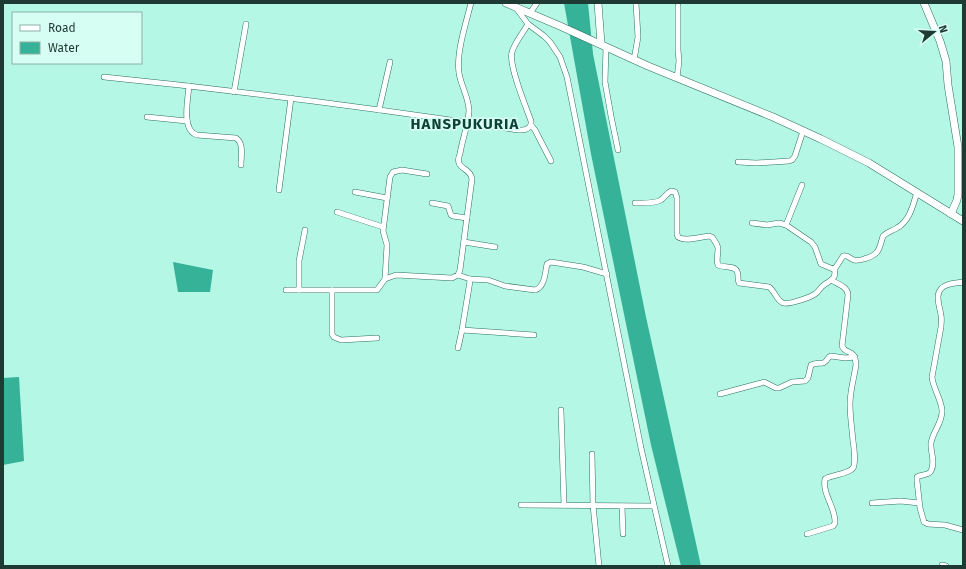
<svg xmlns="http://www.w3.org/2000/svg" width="966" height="569" font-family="'Fira Sans',sans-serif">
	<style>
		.water { fill: #36b299 }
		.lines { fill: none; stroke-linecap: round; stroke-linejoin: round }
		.street-casing { stroke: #2e7061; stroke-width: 6 }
		.secondary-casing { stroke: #2e7061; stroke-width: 8 }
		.street { stroke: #fff; stroke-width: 5 }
		.secondary { stroke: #fff; stroke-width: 7 }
		.labels { text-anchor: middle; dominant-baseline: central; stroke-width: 3.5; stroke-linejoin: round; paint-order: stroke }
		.district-label { font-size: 15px; font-weight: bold; letter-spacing: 1px; fill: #0d4237; stroke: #d7fef3 }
	</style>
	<rect width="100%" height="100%" fill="#b4f7e5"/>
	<g class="water">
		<path d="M564,3H588L593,54L646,317L701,566H681L651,445L591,154Z"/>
		<path d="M173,262L213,270L210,292H178Z"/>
		<path d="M19,377L24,461L3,465V378Z"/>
	</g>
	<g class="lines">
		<defs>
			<g id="street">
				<path d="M516,8L528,24L544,36L550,42L560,57L567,77L641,448L668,566"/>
				<path d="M530,13L537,3"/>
				<path d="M606,47L605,82L611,116L618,150"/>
				<path d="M634,60L638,37L636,3"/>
				<path d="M104,77C243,91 381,109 518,130C524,130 528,130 531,125V121C526,107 508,64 512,52C515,42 523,33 528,24"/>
				<path d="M677,78L679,61L678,50V6"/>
				<path d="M189,86C188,99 181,130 197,135L236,138C244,143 241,156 241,165"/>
				<path d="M234,92L246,24"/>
				<path d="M379,110L390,62"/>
				<path d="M147,117L187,121"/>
				<path d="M531,125L535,130L551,161"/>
				<path d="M738,162L756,163L789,161L792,160L795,156L803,131"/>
				<path d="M279,190L291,98"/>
				<path d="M355,192L387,198"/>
				<path d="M432,203L448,206L451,215L453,216L467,218"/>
				<path d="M635,203C643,203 654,204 661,200C665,197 667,193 671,191L675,192L677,198V234L678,237C686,242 700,237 709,236L712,237C714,240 718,245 718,249C718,255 716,260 718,265C723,268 734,265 737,271C739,275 737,279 739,283L769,287C775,291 776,300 783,303C789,305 811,297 815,294C819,292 820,287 824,285C827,282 832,281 834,277C835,275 835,271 835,268"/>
				<path d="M337,212L383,227"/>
				<path d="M752,223L767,225L779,223L786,225L811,242L815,247L821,264L833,269L836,267L843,256C848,255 849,258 854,260C858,261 861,260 864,259C879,255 879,250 883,236C887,232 892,231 897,228C910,221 913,205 917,192"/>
				<path d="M786,225L802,185"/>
				<path d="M464,242L495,247"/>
				<path d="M385,279L387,245L383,231L390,177L393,172L402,170L427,174"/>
				<path d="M470,279L488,280L505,286L535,290C545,287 545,273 547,264L551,262L583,267L607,274"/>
				<path d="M963,282C958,283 952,283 947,285C933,290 939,304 941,315C942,319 941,323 941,327L932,377C933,388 941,399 942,410C943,422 933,431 931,443C930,452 936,461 931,471C928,476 921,474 917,477V481L920,508L924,522L928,524L945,525L963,530"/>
				<path d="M286,290H377L385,279L396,275L452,278L458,275L460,270L472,179C470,168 461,170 459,163C458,160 459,156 460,154C462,140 468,126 469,111C469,98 461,86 459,73C456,53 466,23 471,3"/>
				<path d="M299,290V261L305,230"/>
				<path d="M332,290V334L334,337L341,340L377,338"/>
				<path d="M462,330L534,335"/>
				<path d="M458,348L462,330L470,281V279L458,275"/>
				<path d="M720,394L761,383L764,382L776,388H779L792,382L805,381L808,378L811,365C821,360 822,368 829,357L831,356L845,358L855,357"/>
				<path d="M561,410L564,505"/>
				<path d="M592,454L593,505L599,566"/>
				<path d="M872,503L901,501L919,503"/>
				<path d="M521,505L653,506"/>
				<path d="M622,506L623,534"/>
				<path d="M807,534L833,526L835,523C836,508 822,494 825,479C831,475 849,474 853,468C856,464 854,447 853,441C852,429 850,416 850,404C850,391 854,378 856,365C855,347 846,356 842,346L848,295C848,287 838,284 831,280"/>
				<path d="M942,565L946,566"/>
			</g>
			<g id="secondary">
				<path d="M506,3L560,26L648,66L773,117L821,139L869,163L963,221"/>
				<path d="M598,3L601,44"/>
				<path d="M924,3L940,41L946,61L948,85L958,147V194L957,200L951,214"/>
			</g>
		</defs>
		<use href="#street" class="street-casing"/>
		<use href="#secondary" class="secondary-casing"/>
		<use href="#street" class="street"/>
		<use href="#secondary" class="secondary"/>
	</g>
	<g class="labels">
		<g class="district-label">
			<text x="465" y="124">HANSPUKURIA</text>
		</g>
	</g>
	<rect width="966" height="569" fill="none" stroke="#1f3a33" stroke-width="8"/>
	<rect x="12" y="12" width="130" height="52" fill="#d7fef3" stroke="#8db0a6"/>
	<rect x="20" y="25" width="20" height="6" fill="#ffffff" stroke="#8db0a6"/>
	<text x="48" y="32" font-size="12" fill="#1f3a33">Road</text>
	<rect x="20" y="42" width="20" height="12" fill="#36b299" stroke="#8db0a6"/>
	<text x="48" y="52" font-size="12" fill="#1f3a33">Water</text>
	<g transform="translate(934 32) rotate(72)" stroke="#d7fef3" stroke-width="3" paint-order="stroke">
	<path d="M0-3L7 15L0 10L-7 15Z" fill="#1f3a33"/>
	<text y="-6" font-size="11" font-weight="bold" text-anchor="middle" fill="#1f3a33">N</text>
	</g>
</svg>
